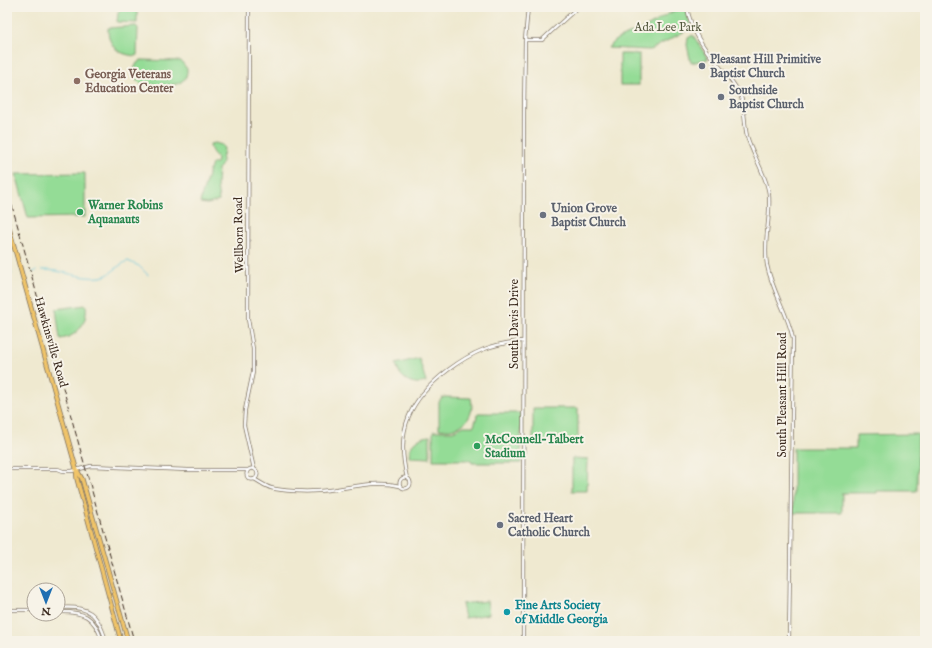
<svg xmlns="http://www.w3.org/2000/svg" width="932" height="648" font-family="'IM FELL English',serif">
	<style>
		.green { fill: #94dc96; stroke: #68835a }
		.lines { fill: none; stroke-linecap: round; stroke-linejoin: round }
		.stream { stroke: #5dc3db; stroke-width: 1 }
		.tertiary-casing { stroke: #7a6d5c; stroke-width: 4 }
		.primary-casing { stroke: #7a6d5c; stroke-width: 5 }
		.tertiary { stroke: #fff; stroke-width: 2.5 }
		.primary { stroke: #f0c469; stroke-width: 3.5 }
		.rail { stroke: #3b2a1e; stroke-width: 1; stroke-dasharray: 6 3; stroke-linecap: butt }
		.worship-dot { fill: #6b7280; stroke: #f7f3e8; stroke-width: 1.5 }
		.education-dot { fill: #8d6e63; stroke: #f7f3e8; stroke-width: 1.5 }
		.leisure-dot { fill: #2e9e5b; stroke: #f7f3e8; stroke-width: 1.5 }
		.culture-dot { fill: #0f9aa8; stroke: #f7f3e8; stroke-width: 1.5 }
		.labels { text-anchor: middle; dominant-baseline: central; stroke-width: 4; stroke-linejoin: round; paint-order: stroke }
		.park-label { font-size: 12px; fill: #51563c; stroke: #f7f3e8 }
		.worship-label { font-size: 12px; font-weight: bold; fill: #5b616d; stroke: #f7f3e8; text-anchor: start }
		.education-label { font-size: 12px; font-weight: bold; fill: #785e54; stroke: #f7f3e8; text-anchor: start }
		.leisure-label { font-size: 12px; font-weight: bold; fill: #27864d; stroke: #f7f3e8; text-anchor: start }
		.street-label { font-size: 12px; fill: #3b2a1e; stroke: #f7f3e8 }
		.culture-label { font-size: 12px; font-weight: bold; fill: #0d838f; stroke: #f7f3e8; text-anchor: start }
	</style>
	<rect width="100%" height="100%" fill="#f7f3e8"/>
	<filter id="ink" filterUnits="userSpaceOnUse"><feTurbulence type="fractalNoise" baseFrequency=".025" numOctaves="2"/><feDisplacementMap in="SourceGraphic" scale="8" xChannelSelector="R" yChannelSelector="G"/><feConvolveMatrix kernelMatrix="1 2 1 2 8 2 1 2 1" color-interpolation-filters="sRGB"/></filter>
	<filter id="wash" filterUnits="userSpaceOnUse"><feTurbulence type="fractalNoise" baseFrequency=".012" numOctaves="4" result="noise"/><feDisplacementMap in="SourceGraphic" scale="16" xChannelSelector="R" yChannelSelector="G"/><feGaussianBlur stdDeviation="0.9" result="paint"/><feColorMatrix in="noise" values="0 0 0 0 0 0 0 0 0 0 0 0 0 0 0 0 0 1.4 0 .05"/><feComposite in="paint" operator="in"/></filter>
	<g filter="url(#wash)">
		<rect width="100%" height="100%" fill="#efe9d0"/>
		<g class="green">
			<path d="M122,7H137V23L117,22L118,13Z"/>
			<path d="M686,8L691,28L650,50L608,48C615,36 630,35 642,29C660,21 665,12 686,8Z"/>
			<path d="M136,26L138,28L137,56C119,55 108,47 108,28Z"/>
			<path d="M693,35L708,59L691,63L687,45L688,38Z"/>
			<rect x="620" y="54" width="19" height="31"/>
			<path d="M141,60L181,61L187,69C189,91 154,86 140,83L136,79L133,71L137,63Z"/>
			<path d="M215,143L222,145L224,149L221,166L218,169L217,185L219,201L207,204L200,203C202,191 207,182 209,170H210L212,164L216,163L217,159C214,153 210,151 210,144Z"/>
			<path d="M85,173V217L28,218L16,174Z"/>
			<path d="M86,305C88,322 78,337 60,339L56,309Z"/>
			<path d="M419,358L426,382C411,386 400,379 396,364Z"/>
			<path d="M445,397L471,398C476,420 459,432 439,429V402L442,398Z"/>
			<path d="M533,408H578V441L533,442Z"/>
			<path d="M478,413H521V463H472L471,460H433V431H453L464,426H474Z"/>
			<path d="M918,434L917,491H877V493H842V513H793V448H856V435Z"/>
			<path d="M430,436V458L409,457C409,444 418,437 430,436Z"/>
			<path d="M572,458L588,459L587,491H572Z"/>
			<path d="M487,601L489,614L465,618L462,604Z"/>
		</g>
		<g class="lines">
			<g class="stream">
				<path d="M42,270C62,269 81,280 101,277C112,275 118,264 128,261L139,266L148,275"/>
				<path d="M7,271L12,273"/>
				<path d="M33,272L36,271"/>
			</g>
		</g>
	</g>
	<g filter="url(#ink)">
		<g class="lines">
			<defs>
				<g id="tertiary">
					<path d="M249,7L248,319L253,349V372L245,410L244,425L254,469"/>
					<path d="M687,7C691,31 704,49 720,67C728,76 736,85 741,97C745,109 744,123 747,136C752,154 768,178 769,195C771,219 763,241 767,265C772,291 788,313 793,339L789,641"/>
					<path d="M525,40H542L578,7"/>
					<circle cx="252" cy="474" r="5.5"/>
					<path d="M7,469H58L63,471H72L91,466L188,470H248"/>
					<circle cx="405" cy="483" r="5.5"/>
					<path d="M407,478C395,429 410,399 448,370C472,352 493,343 523,341"/>
					<path d="M254,479C260,482 265,486 271,488C282,491 305,492 317,491C344,490 372,479 400,486"/>
					<path d="M58,608C88,605 98,613 106,641"/>
					<path d="M7,610H34"/>
					<path d="M58,612C83,611 95,616 102,641"/>
					<path d="M523,641L524,113L525,40L528,7"/>
				</g>
				<g id="primary">
					<path d="M7,221L76,468L77,479L121,641"/>
					<path d="M77,470L82,479L128,641"/>
				</g>
			</defs>
			<use href="#tertiary" class="tertiary-casing"/>
			<use href="#primary" class="primary-casing"/>
			<use href="#tertiary" class="tertiary"/>
			<use href="#primary" class="primary"/>
			<path class="rail" d="M7,188L134,641"/>
		</g>
	</g>
	<g class="worship-dot">
		<circle cx="702" cy="66" r="4"/>
		<circle cx="721" cy="97" r="4"/>
		<circle cx="543" cy="215" r="4"/>
		<circle cx="500" cy="525" r="4"/>
	</g>
	<circle class="education-dot" cx="77" cy="81" r="4"/>
	<g class="leisure-dot">
		<circle cx="80" cy="212" r="4"/>
		<circle cx="477" cy="446" r="4"/>
	</g>
	<circle class="culture-dot" cx="507" cy="612" r="4"/>
	<g class="labels">
		<g class="park-label">
			<text x="668" y="27">Ada Lee Park</text>
		</g>
		<g class="worship-label">
			<text x="710" y="59">Pleasant Hill Primitive<tspan x="710" dy="14">Baptist Church</tspan></text>
			<text x="729" y="90">Southside<tspan x="729" dy="14">Baptist Church</tspan></text>
			<text x="551" y="208">Union Grove<tspan x="551" dy="14">Baptist Church</tspan></text>
			<text x="508" y="518">Sacred Heart<tspan x="508" dy="14">Catholic Church</tspan></text>
		</g>
		<g class="education-label">
			<text x="85" y="74">Georgia Veterans<tspan x="85" dy="14">Education Center</tspan></text>
		</g>
		<g class="leisure-label">
			<text x="88" y="205">Warner Robins<tspan x="88" dy="14">Aquanauts</tspan></text>
			<text x="485" y="439">McConnell-Talbert<tspan x="485" dy="14">Stadium</tspan></text>
		</g>
		<g class="street-label">
			<text transform="translate(239 235) rotate(-91)">Wellborn Road</text>
			<text transform="translate(514 324) rotate(-90)">South Davis Drive</text>
			<text transform="translate(51 342) rotate(74)">Hawkinsville Road</text>
			<text transform="translate(782 395) rotate(-90)">South Pleasant Hill Road</text>
		</g>
		<g class="culture-label">
			<text x="515" y="605">Fine Arts Society<tspan x="515" dy="14">of Middle Georgia</tspan></text>
		</g>
	</g>
	<rect width="932" height="648" fill="none" stroke="#f7f3e8" stroke-width="24"/>
	<g transform="translate(46 602) rotate(180)"><circle r="19" fill="#f7f3e8" stroke="#aca397"/>
	<path d="M0-3L7 15L0 10L-7 15Z" fill="#1f6fb2"/>
	<text y="-6" font-size="11" font-weight="bold" text-anchor="middle" fill="#3b2a1e">N</text>
	</g>
</svg>
